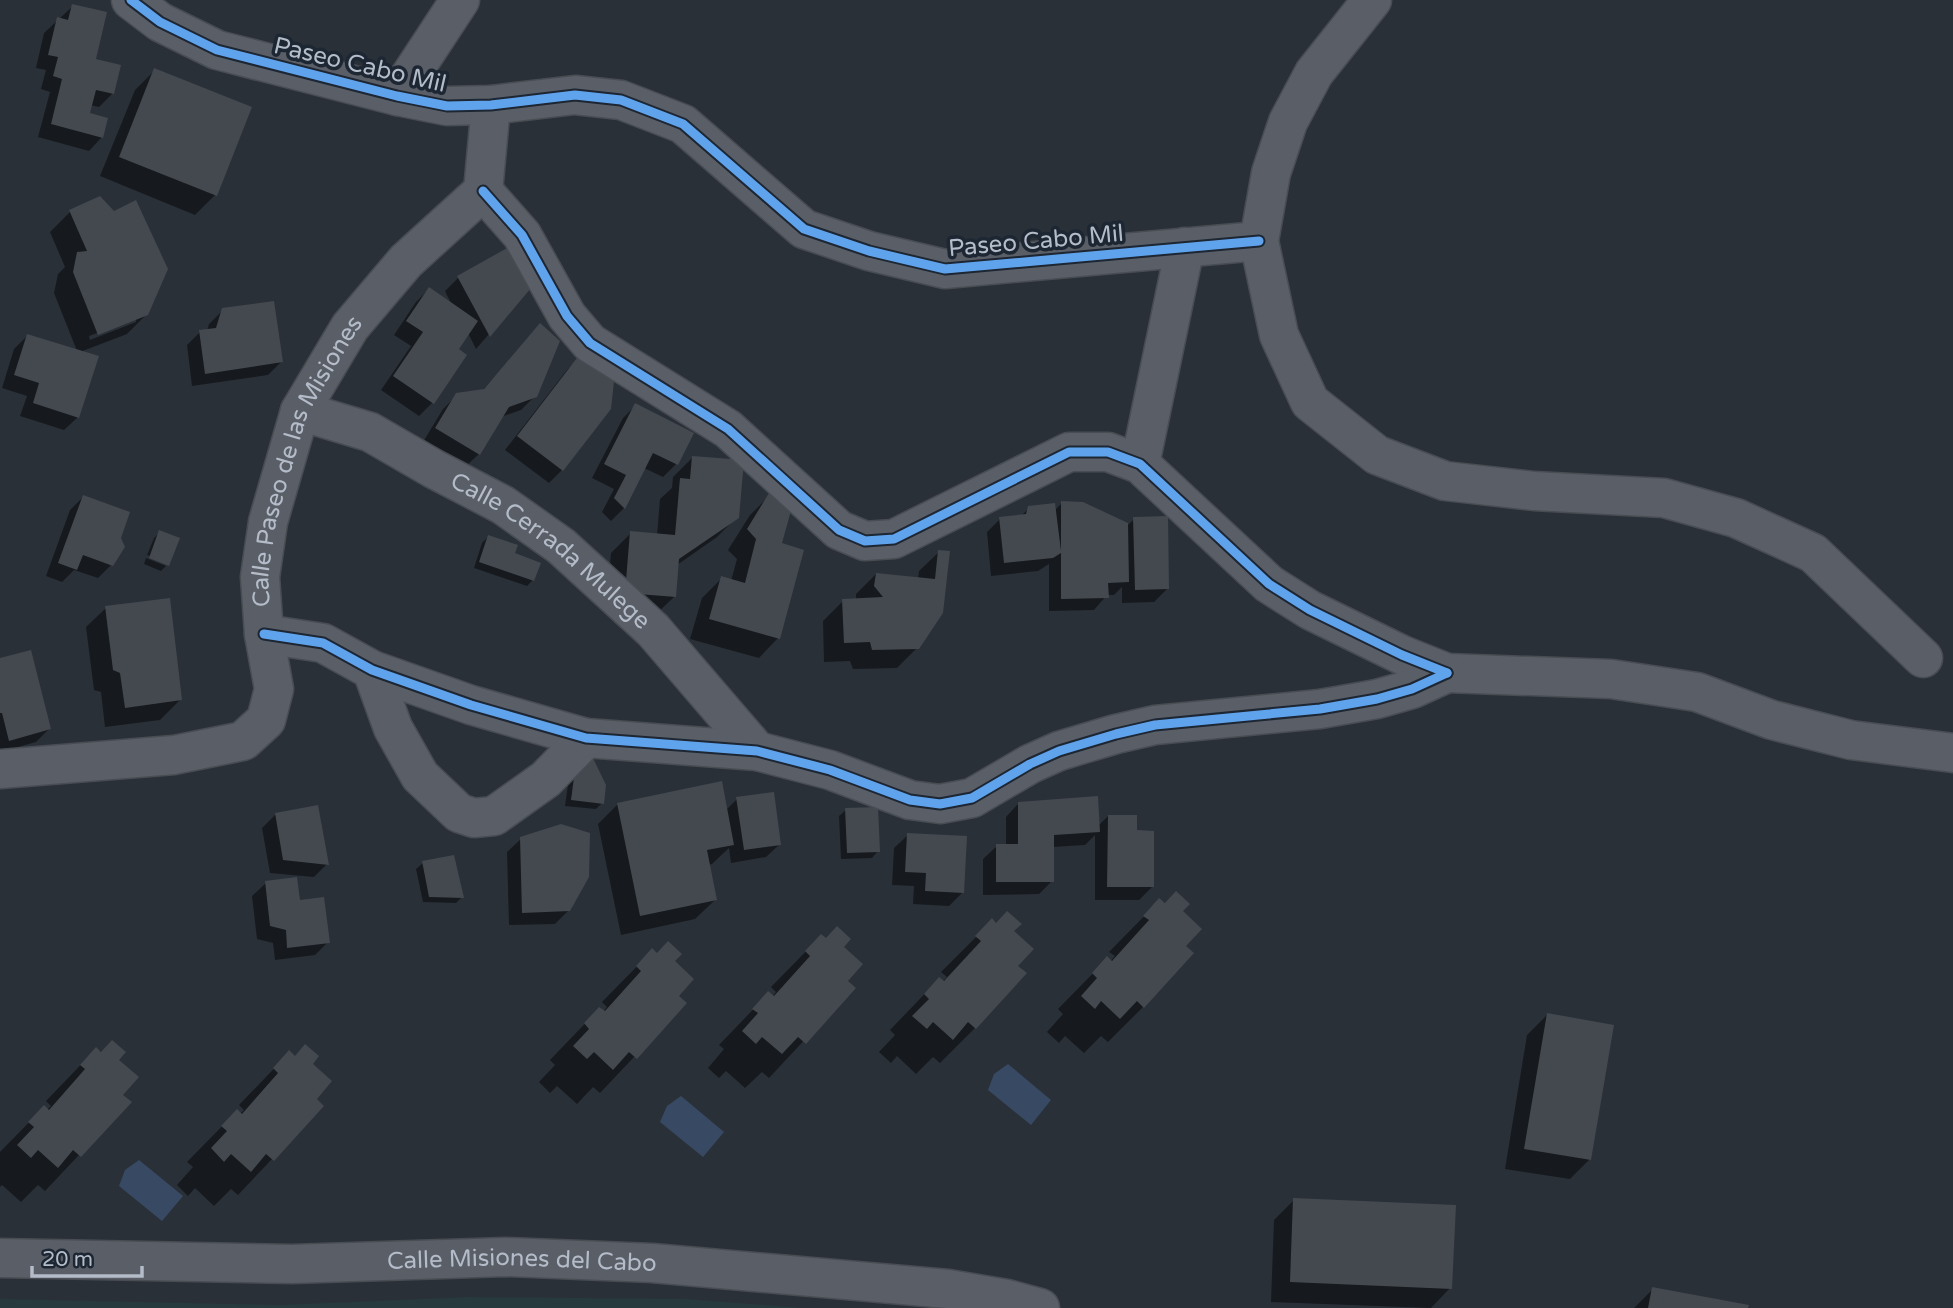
<svg xmlns="http://www.w3.org/2000/svg" width="1953" height="1308" font-family="'Varela Round',sans-serif">
	<style>
		.green { fill: #273a3e }
		.water { fill: #384963 }
		.shadow { fill: #0007; fill-rule: evenodd }
		.building { fill: #444950 }
		.lines { fill: none; stroke-linecap: round; stroke-linejoin: round }
		.minor-casing { stroke: #484c53; stroke-width: 41 }
		.minor { stroke: #5a5e66; stroke-width: 38 }
		.cycleway-casing { stroke: #1d2633; stroke-width: 13 }
		.cycleway { stroke: #60a3ed; stroke-width: 9 }
		.labels { text-anchor: middle; dominant-baseline: central; stroke-width: 7; stroke-linejoin: round; paint-order: stroke }
		.street-label { font-size: 24px; fill: #b4bcc9; stroke: #1d2633 }
	</style>
	<rect width="100%" height="100%" fill="#2a3038"/>
	<path class="green" d="M469,1297L686,1299L803,1308H0V1299L282,1305Z"/>
	<g class="water">
		<path d="M1008,1064L1051,1100L1031,1125L988,1090L994,1074Z"/>
		<path d="M681,1096L724,1132L703,1157L660,1122L667,1106Z"/>
		<path d="M139,1160L183,1196L162,1221L119,1186L125,1170Z"/>
	</g>
	<g class="shadow">
		<path d="M73,6L94,60L118,67L112,94L99,107L90,105L88,115L102,137L89,151L38,137L50,92L41,89L46,70L36,68L44,33Z"/>
		<path d="M155,70L215,195L195,215L100,176L135,90Z"/>
		<path d="M100,199L147,314L127,334L80,352L78,417L64,430L20,416L27,396L2,388L14,349L27,336L77,351L54,293L58,274L65,267L50,232L70,212ZM136,318V322L90,340L89,336Z"/>
		<path d="M508,250L529,288L476,349L468,333L456,350L432,403L419,416L381,390L411,346L394,335L416,302L429,289L452,305L445,291L458,278Z"/>
		<path d="M223,310L281,362L268,375L192,386L187,345L200,332L207,331L209,324Z"/>
		<path d="M540,325L535,396L521,410L501,417L479,454L465,467L423,442L443,409L457,395L482,391Z"/>
		<path d="M580,357L562,470L549,483L505,450L567,370Z"/>
		<path d="M636,405L692,434L676,464L663,477L644,468L624,508L611,521L602,512L614,489L592,478L623,418Z"/>
		<path d="M693,457L737,517L717,537L677,565L674,597L654,616L606,612L611,553L631,533L657,536L660,499L672,488L673,477Z"/>
		<path d="M770,495L779,544L778,638L759,658L690,639L702,598L722,578L731,581L737,559L728,550L750,515Z"/>
		<path d="M83,497L111,565L98,578L74,570L62,582L46,576L70,510Z"/>
		<path d="M1062,503L1128,525L1134,519L1167,589L1154,602L1122,603V587L1114,595H1107L1094,610L1049,611V564L1038,571L991,576L987,532L1000,519L1020,517L1029,508L1055,510Z"/>
		<path d="M160,532L167,563L147,555L154,538Z"/>
		<path d="M488,537L512,554L533,580L527,586L474,568L482,543Z"/>
		<path d="M939,552L949,553L917,648L897,668L853,669L850,661L824,662L823,621L843,601L856,600V594L876,574L918,579L919,571Z"/>
		<path d="M146,558L166,566L161,571L144,564Z"/>
		<path d="M106,608L180,700L160,720L105,727L101,692L94,690L86,627Z"/>
		<path d="M0,660L49,729L36,742L0,752Z"/>
		<path d="M570,770L602,803L596,809L565,806Z"/>
		<path d="M737,799L780,844L766,857L731,863L729,848L712,864L708,865L715,900L695,919L621,935L598,824L618,804L726,810Z"/>
		<path d="M1019,803L1098,826L1108,816L1152,887L1139,900H1095V835L1085,845L1052,847V881L1039,894L983,895V859L997,846L1006,845V817Z"/>
		<path d="M846,810L878,851L872,858L841,859L839,816Z"/>
		<path d="M276,814L327,864L314,877L270,873L262,828Z"/>
		<path d="M908,835L962,893L949,906L913,904L914,886L892,885L894,848Z"/>
		<path d="M521,839L569,910L555,924L509,925L507,852Z"/>
		<path d="M423,863L462,897L456,903L423,902L416,869Z"/>
		<path d="M266,883L298,902L328,942L315,955L275,960L273,943L257,939L252,896Z"/>
		<path d="M1160,900L1181,911L1184,946L1143,1007L1108,1042L1101,1036L1084,1053L1065,1036L1059,1043L1047,1032L1063,1014L1058,1009L1107,959L1110,962L1115,956L1109,952Z"/>
		<path d="M992,921L1012,931L1016,966L975,1028L940,1063L933,1057L916,1074L897,1056L891,1063L879,1052L895,1035L890,1030L939,979L942,982L947,977L941,972Z"/>
		<path d="M821,936L841,947L845,982L853,988L769,1078L762,1072L745,1088L726,1071L719,1078L708,1068L724,1049L719,1045L768,994L772,997L776,992L771,987Z"/>
		<path d="M652,951L676,996L684,1004L600,1093L593,1087L577,1104L557,1086L550,1093L539,1082L555,1065L550,1060L599,1009L603,1012L607,1007L602,1002Z"/>
		<path d="M1547,1015L1590,1159L1570,1179L1505,1169L1527,1035Z"/>
		<path d="M96,1049L117,1060L121,1095L129,1102L45,1191L38,1185L21,1202L2,1185L0,1187V1152L44,1107L47,1110L51,1106L46,1101Z"/>
		<path d="M289,1053L294,1058L310,1064L314,1099L322,1106L238,1195L231,1189L214,1206L195,1188L188,1196L177,1185L193,1167L187,1162L237,1111L240,1114L244,1110L239,1105Z"/>
		<path d="M1294,1200L1450,1288L1431,1308L1271,1302L1274,1220Z"/>
		<path d="M1653,1289L1747,1308H1634Z"/>
	</g>
	<g class="building">
		<path d="M72,4L107,12L96,59L121,65L114,94L96,90L90,113L108,118L103,138L51,124L62,79L53,76L58,57L48,55L57,17L68,20Z"/>
		<path d="M154,68L252,107L217,196L119,157Z"/>
		<path d="M100,196L114,211L136,200L168,269L148,315L98,335L73,272L77,252L87,251L69,210Z"/>
		<path d="M509,247L531,288L490,337L457,276Z"/>
		<path d="M429,287L478,321L459,349L467,355L434,404L393,376L423,332L406,321Z"/>
		<path d="M274,301L283,362L205,374L199,330L216,328L222,308Z"/>
		<path d="M540,323L560,341L537,397L509,407L480,455L435,428L456,393L484,389Z"/>
		<path d="M27,334L99,356L79,418L33,403L39,383L14,375Z"/>
		<path d="M580,354L614,381L611,409L563,471L517,436Z"/>
		<path d="M635,403L694,433L678,465L653,453L625,509L614,498L626,475L604,464Z"/>
		<path d="M692,456L744,460L739,518L679,559L676,597L625,593L630,531L675,535L680,478L690,479Z"/>
		<path d="M769,493L794,500L782,543L804,550L780,639L709,619L721,576L745,583L756,539L747,529Z"/>
		<path d="M83,495L130,512L121,538L125,547L113,566L83,555L77,570L58,563Z"/>
		<path d="M1061,501L1083,502L1128,523L1129,582L1108,583L1109,598L1061,599V553L1053,558L1004,563L999,517L1026,514L1028,506L1055,503L1061,551Z"/>
		<path d="M1168,516L1169,589L1135,590L1133,517Z"/>
		<path d="M159,530L180,538L169,566L149,558Z"/>
		<path d="M488,535L518,545L515,553L541,563L534,581L479,562Z"/>
		<path d="M938,550L950,551L943,613L919,649L872,650L870,642L844,643L842,599L883,597L874,586L876,573L935,579Z"/>
		<path d="M170,598L182,700L125,708L120,673L113,670L105,606Z"/>
		<path d="M31,650L51,729L9,741L2,713H0V658Z"/>
		<path d="M591,754L606,785L604,804L571,800L576,762Z"/>
		<path d="M722,781L734,845L707,850L717,900L640,916L617,803Z"/>
		<path d="M774,792L781,845L744,850L736,797Z"/>
		<path d="M1098,796L1100,832L1054,835V882H996V844H1018V802Z"/>
		<path d="M318,805L329,865L283,860L275,813Z"/>
		<path d="M878,807L880,852L847,853L845,808Z"/>
		<path d="M1108,815H1137V830L1154,831V887H1107Z"/>
		<path d="M561,824L590,833L589,877L570,911L522,913L520,837Z"/>
		<path d="M907,833L967,836L964,893L925,891L926,873L905,872Z"/>
		<path d="M454,855L464,898L429,897L422,861Z"/>
		<path d="M297,877L300,900L324,897L330,943L287,948L286,930L270,926L265,881Z"/>
		<path d="M1176,891L1190,904L1183,911L1202,929L1186,946L1194,953L1144,1008L1137,1001L1120,1019L1101,1001L1095,1009L1081,996L1097,978L1092,973L1107,956L1112,961L1149,920L1143,916L1159,898L1165,903Z"/>
		<path d="M1007,911L1022,924L1014,931L1034,949L1018,966L1027,973L976,1029L968,1022L953,1040L933,1022L927,1029L912,1016L929,999L924,994L939,977L944,981L981,941L975,936L992,918L996,923Z"/>
		<path d="M837,926L851,939L844,947L863,964L848,981L856,988L806,1044L798,1037L782,1054L762,1037L756,1044L742,1031L758,1013L752,1009L768,991L774,996L810,956L805,951L821,934L826,938Z"/>
		<path d="M668,941L682,954L675,961L694,979L679,996L687,1003L637,1059L629,1052L613,1070L594,1052L587,1059L573,1046L589,1029L584,1023L599,1007L605,1011L641,971L636,966L652,948L657,953Z"/>
		<path d="M1547,1013L1614,1025L1591,1160L1524,1149Z"/>
		<path d="M112,1040L126,1052L119,1060L139,1077L123,1095L132,1102L81,1157L73,1150L58,1168L38,1150L31,1158L17,1145L34,1127L28,1122L44,1105L49,1110L85,1069L80,1065L96,1047L101,1052Z"/>
		<path d="M305,1044L319,1056L313,1064L332,1081L317,1099L324,1106L274,1161L266,1154L251,1172L231,1154L224,1162L211,1148L227,1131L221,1126L237,1109L242,1114L278,1073L273,1068L289,1050L295,1056Z"/>
		<path d="M1293,1198L1456,1205L1452,1289L1290,1282Z"/>
		<path d="M1652,1287L1749,1305L1748,1308H1648Z"/>
	</g>
	<g class="lines">
		<defs>
			<g id="minor">
				<path d="M131,0L160,22L217,50L397,96L447,106L491,105L575,95L621,100L683,124L804,229L869,251L945,269L1259,241"/>
				<path d="M1372,0L1314,73L1288,122L1271,173L1259,241L1279,335L1310,402L1377,455L1445,481L1534,491L1664,498L1736,518L1813,553L1923,658"/>
				<path d="M397,96L460,0"/>
				<path d="M483,191L522,235L567,316L590,343L728,429L839,530L865,541L894,539L1069,452H1108L1140,464L1269,584L1310,610L1402,655L1447,673L1611,679L1697,692L1772,720L1851,740L1953,753"/>
				<path id="s1" d="M300,411L370,432L434,469L503,505L561,546L653,630L757,751"/>
				<path d="M1140,464L1185,247"/>
				<path d="M264,634L323,643L372,670L471,705L586,738L757,751L830,770L910,800L940,804L972,798L1030,764L1059,751L1116,734L1155,725L1320,709L1377,699L1412,689L1447,673"/>
				<path d="M372,670L393,728L420,776L459,813L474,818L494,816L546,779L586,738"/>
				<path id="s2" d="M0,769L174,755L243,741L266,720L274,689L264,634L260,577L268,522L300,411L350,327L406,261L483,191L491,105"/>
				<path id="s3" d="M0,1258L292,1264L506,1257L652,1263L948,1289L1007,1299L1040,1308"/>
			</g>
		</defs>
		<use href="#minor" class="minor-casing"/>
		<use href="#minor" class="minor"/>
		<defs>
			<g id="cycleway">
				<path d="M131,0L160,22L217,50L397,96L447,106L491,105L575,95L621,100L683,124L804,229L869,251L945,269L1259,241"/>
				<path d="M483,191L522,235L567,316L590,343L728,429L839,530L865,541L894,539L1069,452H1108L1140,464L1269,584L1310,610L1402,655L1447,673"/>
				<path d="M264,634L323,643L372,670L471,705L586,738L757,751L830,770L910,800L940,804L972,798L1030,764L1059,751L1116,734L1155,725L1320,709L1377,699L1412,689L1447,673"/>
			</g>
		</defs>
		<use href="#cycleway" class="cycleway-casing"/>
		<use href="#cycleway" class="cycleway"/>
	</g>
	<g class="labels">
		<g class="street-label">
			<text transform="translate(360 65) rotate(13)">Paseo Cabo Mil</text>
			<text transform="translate(1036 241) rotate(-5)">Paseo Cabo Mil</text>
			<text stroke="none"><textPath href="#s2" startOffset="546">Calle Paseo de las Misiones</textPath></text>
			<text stroke="none"><textPath href="#s1" startOffset="290">Calle Cerrada Mulege</textPath></text>
			<text stroke="none"><textPath href="#s3" startOffset="522">Calle Misiones del Cabo</textPath></text>
		</g>
	</g>
	<path d="M32 1266v10h110v-10" fill="none" stroke="#b4bcc9" stroke-width="3.5"/>
	<text x="42" y="1266" font-size="21" fill="#b4bcc9" stroke="#1d2633" stroke-width="5" paint-order="stroke">20 m</text>
</svg>
